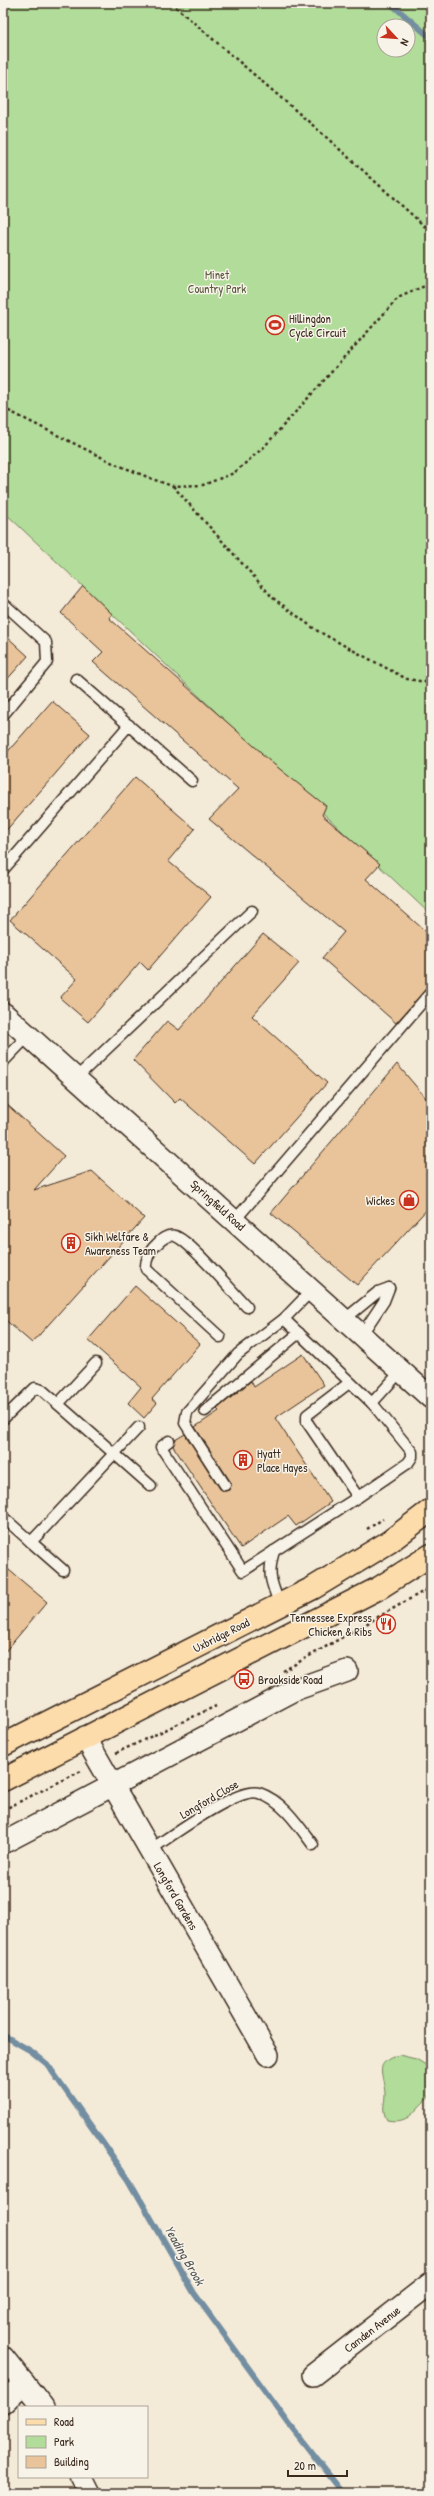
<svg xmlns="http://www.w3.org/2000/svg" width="434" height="2496" font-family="'Patrick Hand',sans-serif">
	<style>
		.green { fill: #b1dc9a; stroke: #76835c; fill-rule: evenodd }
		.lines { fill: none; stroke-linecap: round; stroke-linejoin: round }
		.stream { stroke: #738ea1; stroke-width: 6 }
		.building { fill: #e9c49a; stroke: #3b2a1e }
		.service-casing { stroke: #3b2a1e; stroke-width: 13 }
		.minor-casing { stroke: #3b2a1e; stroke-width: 24 }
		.primary-casing { stroke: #3b2a1e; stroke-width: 25 }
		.path { stroke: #3b2a1e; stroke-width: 2.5; stroke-dasharray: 3 3; stroke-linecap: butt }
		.service { stroke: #f7f3e8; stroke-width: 10 }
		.minor { stroke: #f7f3e8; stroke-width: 21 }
		.primary { stroke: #fddcac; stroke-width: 22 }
		.labels { text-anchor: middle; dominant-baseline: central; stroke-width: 3; stroke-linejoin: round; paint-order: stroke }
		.park-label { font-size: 12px; fill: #58563d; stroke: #f7f3e8 }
		.poi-label { font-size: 12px; fill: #3b2a1e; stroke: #f7f3e8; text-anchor: start }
		.street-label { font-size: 12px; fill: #3b2a1e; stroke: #f7f3e8 }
		.water-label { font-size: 13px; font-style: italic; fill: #525454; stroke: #f7f3e8 }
	</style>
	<rect width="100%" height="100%" fill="#f4ead8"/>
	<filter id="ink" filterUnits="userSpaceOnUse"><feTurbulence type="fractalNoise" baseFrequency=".025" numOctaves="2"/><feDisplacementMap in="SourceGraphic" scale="8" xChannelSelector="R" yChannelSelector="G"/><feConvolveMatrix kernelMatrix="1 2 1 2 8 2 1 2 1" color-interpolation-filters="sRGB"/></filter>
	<g filter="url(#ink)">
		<g class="green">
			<path d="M3,3H431V915L3,511ZM384,26H408V50H384Z"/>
			<path d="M399,2055L416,2059L431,2068V2096C414,2108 411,2125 387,2120C381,2109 385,2105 385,2094C384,2073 372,2063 399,2055Z"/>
		</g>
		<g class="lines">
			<g class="stream">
				<path d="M390,3L431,38"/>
				<path d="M3,2035L31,2051L47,2064L129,2180L194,2293L289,2424L343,2493"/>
			</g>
		</g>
		<g class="building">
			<path d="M83,586L112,614L109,618L262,753L261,754L326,806L322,815L380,864L366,879L431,936V984L396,1023L322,958L344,932L209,819L238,789L93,662L103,652L61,613Z"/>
			<path d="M3,633L28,656L3,684Z"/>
			<path d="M52,701L90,734L3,834V757Z"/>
			<path d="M135,777L195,829L168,861L211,897L148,970L140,962L88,1022L60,998L77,979L10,920Z"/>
			<path d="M263,934L299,963L252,1016L327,1083L255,1164L180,1098L175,1103L133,1060L167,1021L179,1030Z"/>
			<path d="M397,1064L431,1104V1205L357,1285L271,1213Z"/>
			<path d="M3,1101L64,1156L34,1190L92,1171L144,1218L32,1343L3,1318Z"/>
			<path d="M135,1286L200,1344L152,1399L157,1403L144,1418L128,1403L141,1387L88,1340Z"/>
			<path d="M303,1354L324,1385L275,1418L331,1502L296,1526L288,1516L241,1548L173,1446L175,1440L185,1434L220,1489L225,1491L229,1490L230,1481L195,1427L219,1411L217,1409L251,1381L254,1387Z"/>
			<path d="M3,1565L47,1602L3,1654Z"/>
		</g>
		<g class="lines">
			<defs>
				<g id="service">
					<path d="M3,603L46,642L47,662L3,715"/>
					<path d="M76,679L192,781"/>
					<path d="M3,870L129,725"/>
					<path d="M3,1062L28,1036"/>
					<path d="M76,1078L252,911"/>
					<path d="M235,1220L431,992"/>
					<path d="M312,1290L284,1319L372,1403L412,1452V1457L408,1463L358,1497L307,1422V1415L349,1383"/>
					<path d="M345,1319L378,1292L389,1288"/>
					<path d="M362,1334L384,1301L389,1288"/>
					<path d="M220,1337L146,1269C145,1261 150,1250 156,1245C161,1240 167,1234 175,1236C191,1241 233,1293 247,1307"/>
					<path d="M372,1403L401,1371"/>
					<path d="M58,1404L96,1363"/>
					<path d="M205,1411L299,1333"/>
					<path d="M3,1419L35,1388L42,1390L151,1486"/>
					<path d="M169,1441L161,1447L243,1571L358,1497"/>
					<path d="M225,1485L185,1423L187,1412L238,1354L284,1319"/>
					<path d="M3,1517L31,1542L139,1427"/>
					<path d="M31,1542L63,1570"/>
					<path d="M274,1551C267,1575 271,1582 280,1605"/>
					<path d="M150,1850C170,1837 238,1786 259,1793C283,1801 299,1826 313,1845"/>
				</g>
				<g id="minor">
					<path d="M3,1013L431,1398"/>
					<path d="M85,1737L268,2055"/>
					<path d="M3,1843L294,1690L347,1671"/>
					<path d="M3,2357L43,2407"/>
					<path d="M313,2375L431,2283"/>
					<path d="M3,2403L24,2383"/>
					<path d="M81,2477L89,2493"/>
				</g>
				<g id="primary">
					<path d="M3,1745L313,1588L389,1542L431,1510"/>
					<path d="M3,1780L379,1588L431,1555"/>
				</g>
			</defs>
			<use href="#service" class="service-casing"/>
			<use href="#minor" class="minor-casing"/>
			<use href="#primary" class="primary-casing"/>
			<g class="path">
				<path d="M171,3L316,128L431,232"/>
				<path d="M3,408L113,463L155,480L172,486L203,485L234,473L264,447L398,298L431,283"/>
				<path d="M173,486L273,598L316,630L358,653L407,679L431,683"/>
				<path d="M367,1529L383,1519"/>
				<path d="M283,1671L431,1587"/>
				<path d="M116,1753L216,1706"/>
				<path d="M3,1810L81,1771"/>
			</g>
			<use href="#service" class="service"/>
			<use href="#minor" class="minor"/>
			<use href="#primary" class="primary"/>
		</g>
	</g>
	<defs>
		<symbol id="stadium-ring" viewBox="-11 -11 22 22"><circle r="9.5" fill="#f7f3e8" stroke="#c8321e" stroke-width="1.5"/><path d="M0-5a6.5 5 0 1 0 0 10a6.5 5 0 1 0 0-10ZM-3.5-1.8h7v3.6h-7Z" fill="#c8321e"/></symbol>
		<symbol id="shop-ring" viewBox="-11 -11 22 22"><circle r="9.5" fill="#f7f3e8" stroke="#c8321e" stroke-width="1.5"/><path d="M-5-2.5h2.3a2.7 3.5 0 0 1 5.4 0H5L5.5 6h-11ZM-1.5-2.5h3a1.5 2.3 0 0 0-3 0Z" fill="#c8321e"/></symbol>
		<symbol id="building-ring" viewBox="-11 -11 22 22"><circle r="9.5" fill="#f7f3e8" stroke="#c8321e" stroke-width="1.5"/><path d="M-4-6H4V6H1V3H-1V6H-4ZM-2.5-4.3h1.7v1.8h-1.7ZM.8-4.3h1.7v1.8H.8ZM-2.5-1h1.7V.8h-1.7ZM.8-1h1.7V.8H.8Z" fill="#c8321e"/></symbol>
		<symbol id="restaurant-ring" viewBox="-11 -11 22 22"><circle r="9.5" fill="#f7f3e8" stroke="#c8321e" stroke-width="1.5"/><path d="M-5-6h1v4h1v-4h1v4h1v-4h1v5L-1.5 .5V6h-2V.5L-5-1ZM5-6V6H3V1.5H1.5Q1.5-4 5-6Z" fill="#c8321e"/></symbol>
		<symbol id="bus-ring" viewBox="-11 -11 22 22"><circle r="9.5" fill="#f7f3e8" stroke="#c8321e" stroke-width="1.5"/><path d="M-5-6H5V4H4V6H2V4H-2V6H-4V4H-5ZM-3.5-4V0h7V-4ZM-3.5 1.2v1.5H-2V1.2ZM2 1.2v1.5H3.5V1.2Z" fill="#c8321e"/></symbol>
	</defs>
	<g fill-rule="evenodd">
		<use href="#stadium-ring" x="264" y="314" width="22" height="22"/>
		<use href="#shop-ring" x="398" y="1189" width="22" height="22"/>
		<use href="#building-ring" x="60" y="1232" width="22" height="22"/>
		<use href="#building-ring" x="232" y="1449" width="22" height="22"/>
		<use href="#restaurant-ring" x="375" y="1613" width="22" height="22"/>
		<use href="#bus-ring" x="233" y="1668" width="22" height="22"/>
	</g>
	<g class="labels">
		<g class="park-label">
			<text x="217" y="274">Minet<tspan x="217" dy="14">Country Park</tspan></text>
		</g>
		<g class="poi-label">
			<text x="289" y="318">Hillingdon<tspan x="289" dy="14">Cycle Circuit</tspan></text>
			<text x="395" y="1200" text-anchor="end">Wickes</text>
			<text x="85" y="1236">Sikh Welfare &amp;<tspan x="85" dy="14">Awareness Team</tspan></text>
			<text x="257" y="1453">Hyatt<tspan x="257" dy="14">Place Hayes</tspan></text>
			<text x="372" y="1617" text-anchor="end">Tennessee Express<tspan x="372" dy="14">Chicken &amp; Ribs</tspan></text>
			<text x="258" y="1679">Brookside Road</text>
		</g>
		<g class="street-label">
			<text transform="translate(218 1205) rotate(42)">Springfield Road</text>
			<text transform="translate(221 1635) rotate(-27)">Uxbridge Road</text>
			<text transform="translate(209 1799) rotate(-30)">Longford Close</text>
			<text transform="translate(176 1896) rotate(60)">Longford Gardens</text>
			<text transform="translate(372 2329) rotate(-38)">Camden Avenue</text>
		</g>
		<g class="water-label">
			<text transform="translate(185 2255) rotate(60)">Yeading Brook</text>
		</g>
	</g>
	<rect width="434" height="2496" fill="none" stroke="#f7f3e8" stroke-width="16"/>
	<rect x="8" y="8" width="418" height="2480" fill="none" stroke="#3b2a1e" stroke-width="1.5" filter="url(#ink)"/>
	<rect x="18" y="2406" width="130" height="72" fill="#f7f3e8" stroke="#aca397"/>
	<rect x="26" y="2419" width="20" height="6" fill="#fddcac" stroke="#aca397"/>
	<text x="54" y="2426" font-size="12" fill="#3b2a1e">Road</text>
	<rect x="26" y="2436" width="20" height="12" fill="#b1dc9a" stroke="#aca397"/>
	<text x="54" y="2446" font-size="12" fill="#3b2a1e">Park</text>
	<rect x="26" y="2456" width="20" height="12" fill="#e9c49a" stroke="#aca397"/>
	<text x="54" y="2466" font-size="12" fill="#3b2a1e">Building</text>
	<g transform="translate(396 38) rotate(116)"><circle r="19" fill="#f7f3e8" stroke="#aca397"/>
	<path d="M0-3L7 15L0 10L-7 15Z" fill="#c8321e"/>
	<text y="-6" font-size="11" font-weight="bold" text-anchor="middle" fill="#3b2a1e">N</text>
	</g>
	<path d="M288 2470v6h59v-6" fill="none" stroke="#3b2a1e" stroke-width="2"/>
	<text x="294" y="2470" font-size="12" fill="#3b2a1e" stroke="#f7f3e8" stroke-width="3" paint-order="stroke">20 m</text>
</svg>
